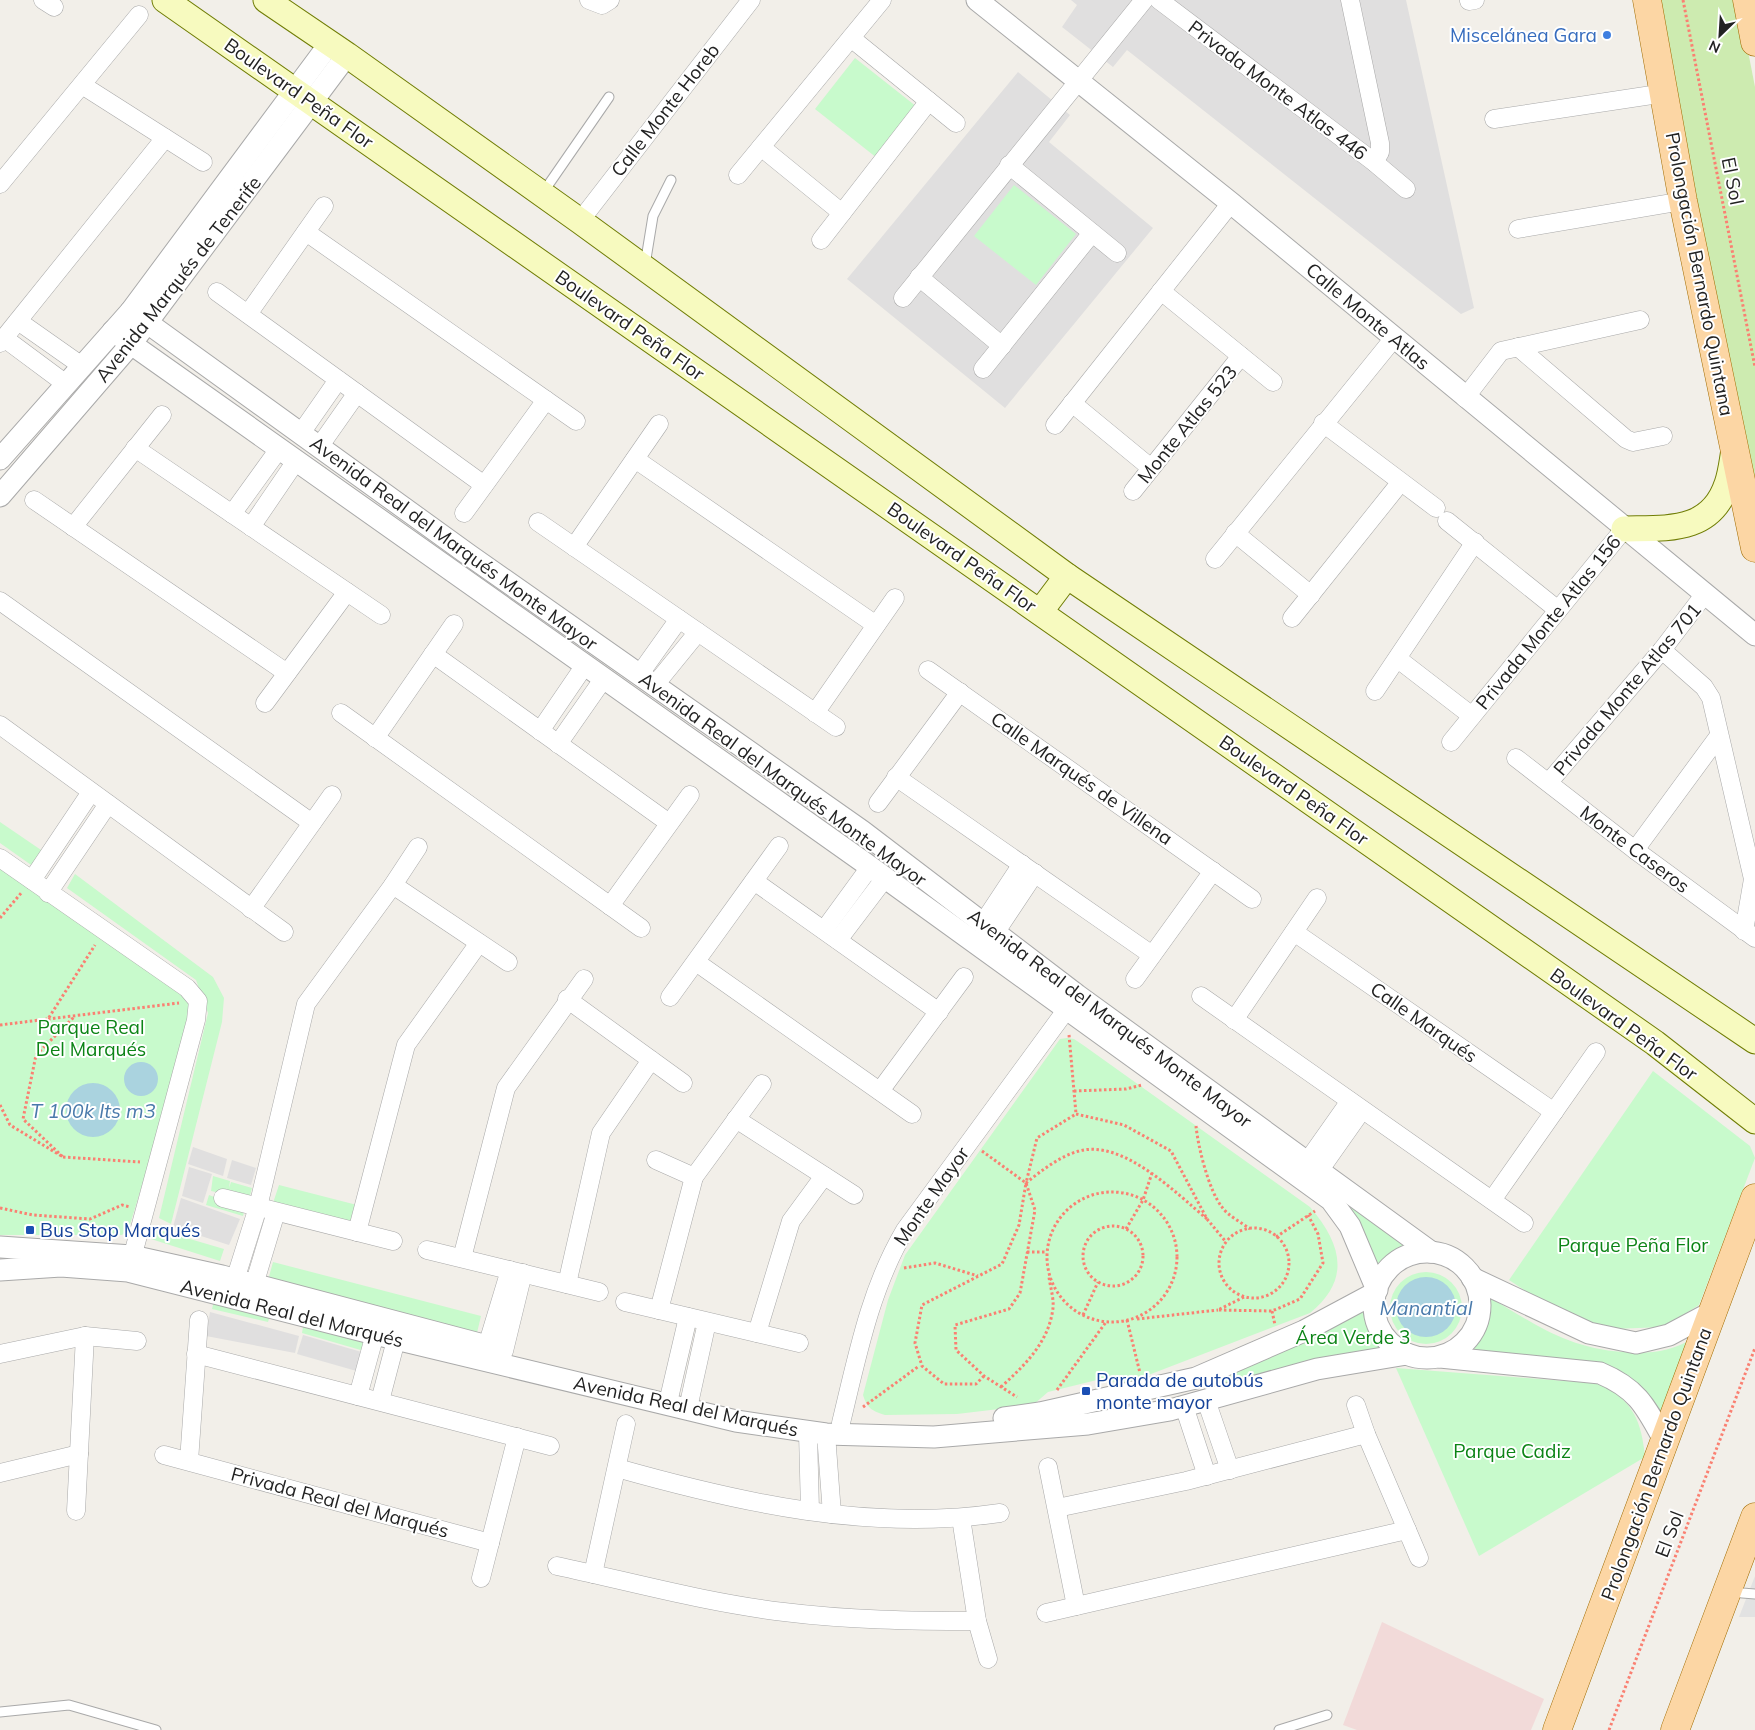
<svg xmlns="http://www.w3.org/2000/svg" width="1755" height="1730" font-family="Mulish,sans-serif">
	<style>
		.residential { fill: #e0dfdf }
		.commercial { fill: #f2dad9 }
		.grass { fill: #cdebb0 }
		.park { fill: #c8facc }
		.parking { fill: #e2e2e2 }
		.water { fill: #aad3df }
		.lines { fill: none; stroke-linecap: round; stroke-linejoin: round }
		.service-casing { stroke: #a9a9a9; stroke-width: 11 }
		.minor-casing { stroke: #a9a9a9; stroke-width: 19 }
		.tertiary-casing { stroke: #a9a9a9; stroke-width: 23 }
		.secondary-casing { stroke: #707d05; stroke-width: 27 }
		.primary-casing { stroke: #a06b00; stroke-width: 29 }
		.path { stroke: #fa8072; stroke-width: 3; stroke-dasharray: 2.5 2.5; stroke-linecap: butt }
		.service { stroke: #fff; stroke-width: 9 }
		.minor { stroke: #fff; stroke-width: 18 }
		.tertiary { stroke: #fff; stroke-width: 21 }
		.secondary { stroke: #f7fabf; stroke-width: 25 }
		.primary { stroke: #fcd6a4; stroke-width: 28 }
		.shop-dot { fill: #3f7fe0; stroke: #fff; stroke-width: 2 }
		.transit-dot { fill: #1a4fb4; stroke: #fff; stroke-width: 2 }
		.labels { text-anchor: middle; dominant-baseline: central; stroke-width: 4; stroke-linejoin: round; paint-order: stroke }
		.shop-label { font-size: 19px; fill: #366cbe; stroke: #fff; text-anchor: end }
		.street-label { font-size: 19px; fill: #222; stroke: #fff }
		.park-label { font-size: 19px; fill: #0c8416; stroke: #fff }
		.transit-label { font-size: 19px; fill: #164399; stroke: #fff; text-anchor: start }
		.water-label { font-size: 20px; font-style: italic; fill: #4a7aab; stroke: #fff }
	</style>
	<rect width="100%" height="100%" fill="#f2efe9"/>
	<g class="residential">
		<path d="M1071,0H1406L1474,308L1461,314L1127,50L1113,67L1062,27L1077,5Z"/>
		<path d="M1018,72L1070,115L1049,142L1153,228L1005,408L847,279Z"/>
		<path d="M193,1147L227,1159L223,1176L188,1164Z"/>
		<path d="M232,1160L256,1168L251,1185L227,1178Z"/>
		<path d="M189,1167L212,1174L203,1203L182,1196Z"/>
		<path d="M181,1198L240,1219L229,1245L173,1227Z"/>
		<path d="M210,1312L299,1336L295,1353L206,1336Z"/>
		<path d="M303,1335L365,1353L360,1372L297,1354Z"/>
	</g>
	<path class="commercial" d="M1382,1622L1544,1699L1531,1730H1357L1343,1725Z"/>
	<path class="grass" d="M1656,0H1738L1755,87V491Z"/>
	<g class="park">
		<path d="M855,58L917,107L877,158L815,109Z"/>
		<path d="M1014,185L1076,234L1036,285L974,236Z"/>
		<path d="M0,822L44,852L34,867L0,843Z"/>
		<path d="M0,860L198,1002L129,1228L122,1235H0Z"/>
		<path d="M75,874L213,977L224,998L222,1022L171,1224L159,1218L208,1013L196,980L67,888Z"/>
		<path d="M1067,1038L1074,1039L1083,1045L1310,1207C1341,1243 1352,1279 1310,1313L1125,1384L1101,1379L1048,1392L1033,1405L957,1414L885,1415C872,1411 867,1408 863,1395L888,1300L905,1255L1060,1039Z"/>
		<path d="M1653,1071L1750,1146L1755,1158L1699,1305L1664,1327L1613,1329L1576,1319L1539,1300L1509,1280Z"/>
		<path d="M213,1176L230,1181L229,1188L231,1182L252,1188L249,1199L211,1191Z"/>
		<path d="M279,1185L357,1205L354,1225L273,1203Z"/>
		<path d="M1329,1190L1416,1249L1394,1259L1377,1275Z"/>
		<path d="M209,1195L245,1208L243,1216L206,1205Z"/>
		<path d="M156,1229L224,1249L220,1261L151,1239Z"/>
		<path d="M273,1262L481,1316L476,1337L267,1284Z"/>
		<circle cx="1426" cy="1308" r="36"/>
		<path d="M215,1297L271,1312L268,1322L212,1309Z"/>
		<path d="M1488,1299H1492C1538,1326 1568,1348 1623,1352C1650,1354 1670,1352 1694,1338L1665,1416L1641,1388L1473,1352L1472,1349L1486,1322Z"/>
		<path d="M1369,1305L1372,1325L1391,1351L1206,1388Z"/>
		<path d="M304,1321L368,1338L364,1351L302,1333Z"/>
		<path d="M1396,1368L1604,1384C1634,1405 1641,1420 1645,1457L1479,1556Z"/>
	</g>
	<path class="parking" d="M1755,1576V1617H1739Z"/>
	<g class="water">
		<circle cx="141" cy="1079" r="17"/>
		<circle cx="93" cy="1110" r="27"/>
		<circle cx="1426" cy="1307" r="30"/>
	</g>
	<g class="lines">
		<defs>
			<g id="service">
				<path d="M542,194L609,97"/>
				<path d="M645,265L653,216L671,180"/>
				<path d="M1730,1592L1755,1594"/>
				<path d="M0,1712L69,1705L156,1730"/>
				<path d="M1279,1730L1327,1715"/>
			</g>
			<g id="minor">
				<path d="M43,0L54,7"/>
				<path d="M589,0L602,5L610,0"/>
				<path d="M1159,0L1374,162L1406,189"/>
				<path d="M1350,0L1380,143V152L1374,162"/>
				<path d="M1469,1L1475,0"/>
				<path d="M851,38L956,123"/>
				<path d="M82,85L203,162"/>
				<path d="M1494,119L1665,93"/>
				<path d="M761,147L842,213"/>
				<path d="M1009,165L1117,253"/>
				<path d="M738,175L882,0"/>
				<path d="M0,184L139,15"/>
				<path d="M580,221L751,0"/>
				<path d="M1518,229L1683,201"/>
				<path d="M306,232L576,421"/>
				<path d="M821,240L929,101"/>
				<path d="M919,277L1002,346"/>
				<path d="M1161,291L1273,382"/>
				<path d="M217,292L484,485"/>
				<path d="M903,298L1144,0"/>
				<path d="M248,314L324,206"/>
				<path d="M18,321L82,366"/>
				<path d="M4,338L66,384"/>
				<path d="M0,343L165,138"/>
				<path d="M1518,347L1626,439L1633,442L1663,436"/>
				<path d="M983,369L1092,233"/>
				<path d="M1465,398L1501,351L1640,320"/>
				<path d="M1072,403L1151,468"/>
				<path d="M1323,423L1436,508"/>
				<path d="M1055,425L1231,203"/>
				<path d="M301,433L338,380"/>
				<path d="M319,447L357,393"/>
				<path d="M135,448L381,615"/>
				<path d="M635,459L876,625"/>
				<path d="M1133,491L1241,356"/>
				<path d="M34,500L287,673"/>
				<path d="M464,513L546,400"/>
				<path d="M232,514L279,449"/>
				<path d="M1447,521L1558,610"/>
				<path d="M538,522L836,727"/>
				<path d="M73,527L162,415"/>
				<path d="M251,527L296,461"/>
				<path d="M1235,533L1311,595"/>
				<path d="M574,547L659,424"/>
				<path d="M1215,559L1394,338"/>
				<path d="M0,601L312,823"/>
				<path d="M1292,618L1400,483"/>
				<path d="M1662,650L1704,687L1711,698L1753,879L1744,931"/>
				<path d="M433,654L669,823"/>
				<path d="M1398,659L1472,716"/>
				<path d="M928,670L1252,899"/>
				<path d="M639,675L679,619"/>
				<path d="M654,686L698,632"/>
				<path d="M1375,691L1475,542"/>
				<path d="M265,703L347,592"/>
				<path d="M341,713L641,928"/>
				<path d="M815,713L895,598"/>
				<path d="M0,725L284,932"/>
				<path d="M540,731L585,665"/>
				<path d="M375,738L454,624"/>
				<path d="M1451,742L1624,529"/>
				<path d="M558,744L604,678"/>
				<path d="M1516,758L1635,850L1755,938"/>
				<path d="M896,777L1152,955"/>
				<path d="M1549,782L1662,650L1704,595"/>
				<path d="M878,803L960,692"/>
				<path d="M1635,850L1718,737"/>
				<path d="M0,858L187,988L198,1001L196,1020L129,1269"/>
				<path d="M32,880L91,792"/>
				<path d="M754,881L939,1012"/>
				<path d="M393,885L508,962"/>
				<path d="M48,893L108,804"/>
				<path d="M610,906L690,795"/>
				<path d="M251,909L332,795"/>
				<path d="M983,923L1022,864"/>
				<path d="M824,930L870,867"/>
				<path d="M1294,932L1554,1112"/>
				<path d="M995,933L1035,873"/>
				<path d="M838,940L885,878"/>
				<path d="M696,962L912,1114"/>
				<path d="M1135,979L1213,871"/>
				<path d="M1201,996L1524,1223"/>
				<path d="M670,997L779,846"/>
				<path d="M567,999L683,1083"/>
				<path d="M1234,1020L1317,898"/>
				<path d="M880,1091L964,977"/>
				<path d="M736,1119L854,1195"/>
				<path d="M656,1160L694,1177"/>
				<path d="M1307,1162L1350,1101"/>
				<path d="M1319,1171L1362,1110"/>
				<path d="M223,1198L393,1241"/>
				<path d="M1492,1200L1596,1052"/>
				<path d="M357,1232L406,1045L479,943"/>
				<path d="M427,1250L599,1292"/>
				<path d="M462,1258L506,1088L584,979"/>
				<path d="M235,1280L258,1207L306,1004L393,885L418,847"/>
				<path d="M567,1284L601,1133L651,1060"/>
				<path d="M254,1285L276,1212"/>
				<path d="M625,1302L799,1343"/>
				<path d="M659,1310L694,1177L762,1084"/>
				<path d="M757,1333L791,1221L824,1176"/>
				<path d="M487,1346L510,1270"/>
				<path d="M504,1351L523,1273"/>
				<path d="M0,1354L85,1336L137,1341"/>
				<path d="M196,1354L550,1446"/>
				<path d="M670,1394L688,1317"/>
				<path d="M358,1396L375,1334"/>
				<path d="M690,1399L707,1322"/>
				<path d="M1206,1400L1230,1470"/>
				<path d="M380,1401L396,1340"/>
				<path d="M1356,1405L1366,1434L1419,1558"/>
				<path d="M1184,1406L1207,1476"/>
				<path d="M841,1423C857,1357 870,1289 905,1230L1075,998"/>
				<path d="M808,1433L810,1511"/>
				<path d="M826,1434L832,1514"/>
				<path d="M164,1455L490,1543"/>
				<path d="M189,1461L199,1320"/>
				<path d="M1048,1467L1076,1606"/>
				<path d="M617,1468C741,1503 870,1532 1000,1513"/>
				<path d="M0,1473L79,1454"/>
				<path d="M1057,1508L1186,1481L1366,1434"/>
				<path d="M76,1511L85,1336"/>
				<path d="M961,1518L977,1621L988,1659"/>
				<path d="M557,1566C632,1582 707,1603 784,1612C848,1620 912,1621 977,1621"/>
				<path d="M593,1574L626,1424"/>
				<path d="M481,1578L517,1437"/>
				<path d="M1046,1613L1407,1530"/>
			</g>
			<g id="tertiary">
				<path d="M977,0L1231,203L1755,635"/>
				<path d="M131,311L469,555L862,831L1077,995L1431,1252"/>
				<path d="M113,331L862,861L1331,1200L1350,1226L1377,1290"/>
				<path d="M0,459L131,311L330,43"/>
				<path d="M0,496L131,344L347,55"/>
				<path d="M0,1247L132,1256L222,1276L491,1347"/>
				<circle cx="1427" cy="1305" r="53"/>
				<path d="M0,1270L61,1266L128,1271L375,1334L736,1421L826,1434L934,1437L1088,1424L1170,1410L1317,1369L1407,1354"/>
				<path d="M1472,1278L1589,1333L1636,1343L1669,1335L1712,1312"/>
				<path d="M1440,1357L1600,1373C1638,1389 1646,1407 1665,1442"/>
				<path d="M1004,1418L1040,1413L1196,1378L1304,1331L1375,1293"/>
			</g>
			<g id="secondary">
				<path d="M165,0L1655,1043L1755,1121"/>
				<path d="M266,0L347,55L580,221L1067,576L1755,1041"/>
				<path d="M1624,529C1667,528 1711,533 1727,484C1731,473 1732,461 1734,450"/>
				<path d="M1040,612L1067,576"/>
			</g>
			<g id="primary">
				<path d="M1647,0L1683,201L1755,548"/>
				<path d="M1747,0L1755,42"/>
				<path d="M1557,1730L1755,1198"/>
				<path d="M1675,1730L1755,1517"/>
			</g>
		</defs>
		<use href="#service" class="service-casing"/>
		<use href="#minor" class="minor-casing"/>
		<use href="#tertiary" class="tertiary-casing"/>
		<use href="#secondary" class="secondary-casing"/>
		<use href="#primary" class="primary-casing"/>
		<g class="path">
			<path d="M1683,0L1755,367"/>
			<path d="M0,918L22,892"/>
			<path d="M48,1019L179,1003"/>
			<path d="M0,1025L48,1019L95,945"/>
			<path d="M1069,1035L1076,1114"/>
			<path d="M1074,1091L1126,1089L1142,1085"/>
			<path d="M0,1105L10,1125L63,1157L23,1119L36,1055L75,1016"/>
			<path d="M1076,1114L1124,1125L1171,1151L1207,1219C1176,1193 1123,1139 1079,1151C1060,1156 1041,1171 1026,1183L1037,1138Z"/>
			<path d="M1196,1126C1198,1147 1209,1191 1222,1207C1228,1216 1241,1222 1250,1229"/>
			<path d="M982,1151L1026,1183"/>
			<path d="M63,1157L140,1162"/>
			<circle cx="1112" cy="1257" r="65"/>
			<path d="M0,1208L33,1215L90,1219L122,1205L130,1207"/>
			<path d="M1207,1219L1226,1242"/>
			<circle cx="1113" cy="1256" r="30"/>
			<circle cx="1254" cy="1263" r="35"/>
			<path d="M1126,1229L1143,1200L1152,1173"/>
			<path d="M1276,1237L1315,1211"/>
			<path d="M1027,1252H1047"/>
			<path d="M904,1268L935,1263L978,1276"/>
			<path d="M1244,1297L1218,1310L1272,1311L1300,1299L1323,1263L1318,1234L1308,1215"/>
			<path d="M1272,1311L1275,1325"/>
			<path d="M1083,1315L1098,1282"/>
			<path d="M1137,1319L1218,1310"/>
			<path d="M1127,1320L1140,1373"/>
			<path d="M984,1376L976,1384H944L922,1366L915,1343L922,1305L1002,1264L1019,1225L1026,1183L1035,1210L1020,1293L1009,1309L955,1325L956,1350L984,1376L1017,1397"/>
			<path d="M1001,1387C1025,1365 1049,1342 1053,1308C1054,1298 1050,1286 1049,1277"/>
			<path d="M1057,1390L1106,1322"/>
			<path d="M863,1407L919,1366"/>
			<path d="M1609,1730L1755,1348"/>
		</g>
		<use href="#service" class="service"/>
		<use href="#minor" class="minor"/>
		<use href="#tertiary" class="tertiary"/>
		<use href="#secondary" class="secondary"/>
		<use href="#primary" class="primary"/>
	</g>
	<circle class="shop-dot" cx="1607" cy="35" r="5"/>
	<g class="transit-dot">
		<rect x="25" y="1225" width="10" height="10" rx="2.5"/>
		<rect x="1081" y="1386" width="10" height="10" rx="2.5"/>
	</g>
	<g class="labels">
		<g class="shop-label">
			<text x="1597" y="35">Miscelánea Gara</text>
		</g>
		<g class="street-label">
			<text transform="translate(1278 90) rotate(37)">Privada Monte Atlas 446</text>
			<text transform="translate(299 93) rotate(35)">Boulevard Peña Flor</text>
			<text transform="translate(665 110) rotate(-52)">Calle Monte Horeb</text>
			<text transform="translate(1733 181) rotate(79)">El Sol</text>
			<text transform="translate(1700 274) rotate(79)">Prolongación Bernardo Quintana</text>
			<text transform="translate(178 279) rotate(-52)">Avenida Marqués de Tenerife</text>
			<text transform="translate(1368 316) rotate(40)">Calle Monte Atlas</text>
			<text transform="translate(630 325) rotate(35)">Boulevard Peña Flor</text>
			<text transform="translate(1187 424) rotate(-51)">Monte Atlas 523</text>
			<text transform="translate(454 543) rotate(36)">Avenida Real del Marqués Monte Mayor</text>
			<text transform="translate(962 557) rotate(35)">Boulevard Peña Flor</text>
			<text transform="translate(1548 622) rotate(-51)">Privada Monte Atlas 156</text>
			<text transform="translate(1627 689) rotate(-50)">Privada Monte Atlas 701</text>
			<text transform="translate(1082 778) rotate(35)">Calle Marqués de Villena</text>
			<text transform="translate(783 779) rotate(36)">Avenida Real del Marqués Monte Mayor</text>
			<text transform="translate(1294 790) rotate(35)">Boulevard Peña Flor</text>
			<text transform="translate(1635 849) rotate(37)">Monte Caseros</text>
			<text transform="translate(1110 1018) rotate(37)">Avenida Real del Marqués Monte Mayor</text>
			<text transform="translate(1424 1022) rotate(35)">Calle Marqués</text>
			<text transform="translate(1624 1024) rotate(36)">Boulevard Peña Flor</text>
			<text transform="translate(931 1196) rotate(-55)">Monte Mayor</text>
			<text transform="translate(292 1313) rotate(14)">Avenida Real del Marqués</text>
			<text transform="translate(686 1406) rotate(12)">Avenida Real del Marqués</text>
			<text transform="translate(1656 1464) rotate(-70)">Prolongación Bernardo Quintana</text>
			<text transform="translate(340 1502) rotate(15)">Privada Real del Marqués</text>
			<text transform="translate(1669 1534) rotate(-69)">El Sol</text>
		</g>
		<g class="park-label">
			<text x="91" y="1027">Parque Real<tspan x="91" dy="22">Del Marqués</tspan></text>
			<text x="1633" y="1245">Parque Peña Flor</text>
			<text x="1353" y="1337">Área Verde 3</text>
			<text x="1512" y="1451">Parque Cadiz</text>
		</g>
		<g class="transit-label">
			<text x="40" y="1230">Bus Stop Marqués</text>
			<text x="1096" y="1380">Parada de autobús<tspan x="1096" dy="22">monte mayor</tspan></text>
		</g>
		<g class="water-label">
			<text x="93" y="1110">T 100k lts m3</text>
			<text x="1426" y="1307">Manantial</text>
		</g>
	</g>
	<g transform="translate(1720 35) rotate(205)" stroke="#ffffff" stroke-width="4" paint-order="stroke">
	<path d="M0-4L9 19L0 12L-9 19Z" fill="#222222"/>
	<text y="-8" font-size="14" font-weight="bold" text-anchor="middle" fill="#222222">N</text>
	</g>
</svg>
